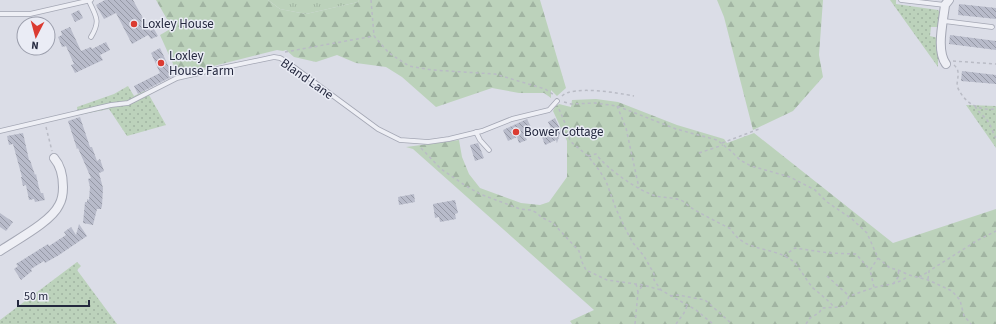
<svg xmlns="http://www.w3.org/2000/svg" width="996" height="324" font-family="'Source Sans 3',sans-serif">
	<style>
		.grass { fill: url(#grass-dots) }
		.forest { fill: url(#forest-firs) }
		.park { fill: url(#park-tufts) }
		.building { fill: url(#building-back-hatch) }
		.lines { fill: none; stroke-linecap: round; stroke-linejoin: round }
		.lane-casing { stroke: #a4a7b4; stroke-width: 5.5 }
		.street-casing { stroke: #a4a7b4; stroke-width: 10 }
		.path { stroke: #b9bbc5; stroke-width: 1.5; stroke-dasharray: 3 3; stroke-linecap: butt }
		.lane { stroke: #eeeff5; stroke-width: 4 }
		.street { stroke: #eeeff5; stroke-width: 8 }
		.poi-dot { fill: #db3b31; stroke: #eaecf5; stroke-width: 1.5 }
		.labels { text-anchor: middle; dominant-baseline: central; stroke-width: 3; stroke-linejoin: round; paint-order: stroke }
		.poi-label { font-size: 13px; fill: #24283e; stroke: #eaecf5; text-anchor: start }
		.street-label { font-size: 13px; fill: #24283e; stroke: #eaecf5 }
	</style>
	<defs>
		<pattern id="grass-dots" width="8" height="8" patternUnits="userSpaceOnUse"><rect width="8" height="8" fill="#bcd2bb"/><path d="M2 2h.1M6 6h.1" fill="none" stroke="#a1b4a2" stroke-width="1.8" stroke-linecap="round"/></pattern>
		<pattern id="forest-firs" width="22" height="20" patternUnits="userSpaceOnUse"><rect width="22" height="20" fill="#bcd2bb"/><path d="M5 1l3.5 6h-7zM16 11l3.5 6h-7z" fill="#a1b4a2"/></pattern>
		<pattern id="park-tufts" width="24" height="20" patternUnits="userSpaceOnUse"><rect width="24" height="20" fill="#bcd2bb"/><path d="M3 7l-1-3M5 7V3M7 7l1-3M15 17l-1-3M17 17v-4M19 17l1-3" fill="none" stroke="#a1b4a2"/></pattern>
		<pattern id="building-back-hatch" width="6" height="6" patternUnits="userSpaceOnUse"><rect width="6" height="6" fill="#b8bbca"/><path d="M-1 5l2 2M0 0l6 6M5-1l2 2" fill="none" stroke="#9598a5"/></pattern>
	</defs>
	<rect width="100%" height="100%" fill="#dbdde7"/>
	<g class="grass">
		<path d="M890,0H896V4L938,10L940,13L938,27H931L930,36L938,38V67Z"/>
		<path d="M128,86L134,96L144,91L149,95L166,125L127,136L109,109L78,115L77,107L114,94Z"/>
		<path d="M966,105L996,106V148Z"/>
		<path d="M77,262L81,266L77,270L117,324H0V320Z"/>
	</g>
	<g class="forest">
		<path d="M156,0H268L280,9L306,14L358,2L359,0H540L566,88L557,96L551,90V98L544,93H519L492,88L436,107L402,77L386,67L356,63L337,55L316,62L294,57L286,50L283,51L277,50L269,52L178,75L160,35L172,28Z"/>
		<path d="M717,0H823L819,55L823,77L793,111L753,130L724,17Z"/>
		<path d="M596,99L618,102L677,125L724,139L727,143L754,133L893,243L996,209V324H572L570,321L594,310L413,149L406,147L459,140L462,157L469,174L480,188L521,203L540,205L549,202L567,177V141L553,111L555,107L559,104L571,107L572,100Z"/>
	</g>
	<path class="park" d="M268,0H359L358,2L306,14L280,9Z"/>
	<g class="building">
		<path d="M105,0H133L150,31L154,29L158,36L151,39L148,35L132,44L116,13L104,19L96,5Z"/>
		<path d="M959,4L996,8V19L958,15Z"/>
		<path d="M79,10L83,18L75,22L71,14Z"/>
		<path d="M70,27L81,51L91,47L92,49L106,42L110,50L100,55L103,60L75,73L71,65L74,64L66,46L62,47L58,37L62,35L61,31Z"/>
		<path d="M950,35L996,41V50L949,44Z"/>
		<path d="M160,48L173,76L138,94L134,86L160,73L151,53Z"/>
		<path d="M962,71L996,75V84L961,81Z"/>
		<path d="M80,117L90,147H92L97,161L100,159L104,171L99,173L103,188L102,206L101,209H97L93,225L83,223L85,202H87V199L89,200L90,187L88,179L91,178L78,148L77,149L68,121Z"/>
		<path d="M555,118L560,129L562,127L557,143L556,140L545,145L542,137L553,132L548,122Z"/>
		<path d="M527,119L533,131L524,134L527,140L519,143L517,137L508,141L503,130Z"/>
		<path d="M23,133L29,160H30L35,175L36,174L39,188L41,193H43L45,200L35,202L34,199L29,200L26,185L23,186L21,177H22L13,144L9,145L7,136Z"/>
		<path d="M478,143L484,158L475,161L470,145Z"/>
		<path d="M414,194L415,202L399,205L398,197Z"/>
		<path d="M455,200L458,213L455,214L456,219L440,222L439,217L435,218L433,204Z"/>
		<path d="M0,213L13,222L6,231L0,227Z"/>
		<path d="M79,224L87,236L59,255L45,263L44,261L31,269L32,271L21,280L14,269L18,266L16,264L48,244L49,246L66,235L64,232L71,227L76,235Z"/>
	</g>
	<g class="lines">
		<defs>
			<g id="lane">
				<path d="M901,0L945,5"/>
				<path d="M89,1C96,17 101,20 91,37"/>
				<path d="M0,14H30L91,0"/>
				<path d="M944,21L992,27"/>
				<path d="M0,131L111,105L128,103L177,78L212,70L274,57L280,58L287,62L378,129L400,140L428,142L449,139L482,131L512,119L549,110L557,101"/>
				<path d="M476,132L480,140L489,150"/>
			</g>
			<g id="street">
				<path d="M946,64C936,50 943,23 945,5L949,0"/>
				<path d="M0,251C16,240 51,222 59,205C62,200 63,193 63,187C63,176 61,166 54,158"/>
			</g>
		</defs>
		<use href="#lane" class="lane-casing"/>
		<use href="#street" class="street-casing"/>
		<g class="path">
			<path d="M371,0L374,36"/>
			<path d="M285,52L374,36L389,53L409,66L432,70L495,74L545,89L554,95"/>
			<path d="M953,61L996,64"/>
			<path d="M954,65C961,71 957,78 957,86C964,103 978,111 996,109"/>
			<path d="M562,96C573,85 619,93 634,96"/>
			<path d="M564,102L571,104L595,103L617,106L676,129L717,140L731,151L740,160L751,166L790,177L815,190L827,202L852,219L867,233L878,258L890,268L898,270L909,275L928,280L952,291L960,300L964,316L971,324"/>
			<path d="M617,106L626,128L639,188"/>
			<path d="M975,106C979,114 985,116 989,123C992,128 993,134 996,138"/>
			<path d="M559,109L567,128L570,141L588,156L599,170L606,181L616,209L627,232L633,243L644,256L654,274V280L661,290L696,310L713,324"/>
			<path d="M46,127L52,151"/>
			<path d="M722,143L759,129"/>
			<path d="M421,148L441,169L466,186L480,194L520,209L531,210L537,213L541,217L553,223L579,251L582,262L586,270L607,280L643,285L661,290"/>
			<path d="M699,153L723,145"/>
			<path d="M588,156L596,154C606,168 638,191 656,196C664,198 672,197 680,200C684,201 687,205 690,207C703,215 717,222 731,229C742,251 772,247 790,259C799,265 805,279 813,288C820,294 827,299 833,306"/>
			<path d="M784,256L795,248L829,253L856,254L870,270"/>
			<path d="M827,276L849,296"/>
			<path d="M919,277L928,272"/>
			<path d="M928,279L929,271L978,240L996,231"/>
			<path d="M636,284L638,292"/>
			<path d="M893,284L899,276L898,270"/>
			<path d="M874,287L870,270L878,258"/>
			<path d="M670,296L678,295L705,300L732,324"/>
			<path d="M635,324L638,292L642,286"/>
			<path d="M676,324L684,313L687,306"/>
			<path d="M806,324L810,318L819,313L822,308C830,307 839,308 846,305L849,296C857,294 865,290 873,288C886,284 898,285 908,276"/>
		</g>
		<use href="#lane" class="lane"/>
		<use href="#street" class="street"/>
	</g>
	<g class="poi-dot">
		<circle cx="134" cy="24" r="4"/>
		<circle cx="161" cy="63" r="4"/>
		<circle cx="516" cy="132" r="4"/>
	</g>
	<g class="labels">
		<g class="poi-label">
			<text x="142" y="24">Loxley House</text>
			<text x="169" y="56">Loxley<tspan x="169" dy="15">House Farm</tspan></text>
			<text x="524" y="132">Bower Cottage</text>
		</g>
		<g class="street-label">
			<text transform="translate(307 79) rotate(35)">Bland Lane</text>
		</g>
	</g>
	<g transform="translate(36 36) rotate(186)"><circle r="19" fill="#eaecf5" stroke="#9b9eac"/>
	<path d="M0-3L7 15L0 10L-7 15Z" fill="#db3b31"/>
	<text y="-6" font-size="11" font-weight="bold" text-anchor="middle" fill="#24283e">N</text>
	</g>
	<path d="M18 300v6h71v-6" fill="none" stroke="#24283e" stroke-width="2"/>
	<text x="24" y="300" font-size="12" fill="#24283e" stroke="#eaecf5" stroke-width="3" paint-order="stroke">50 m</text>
</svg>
